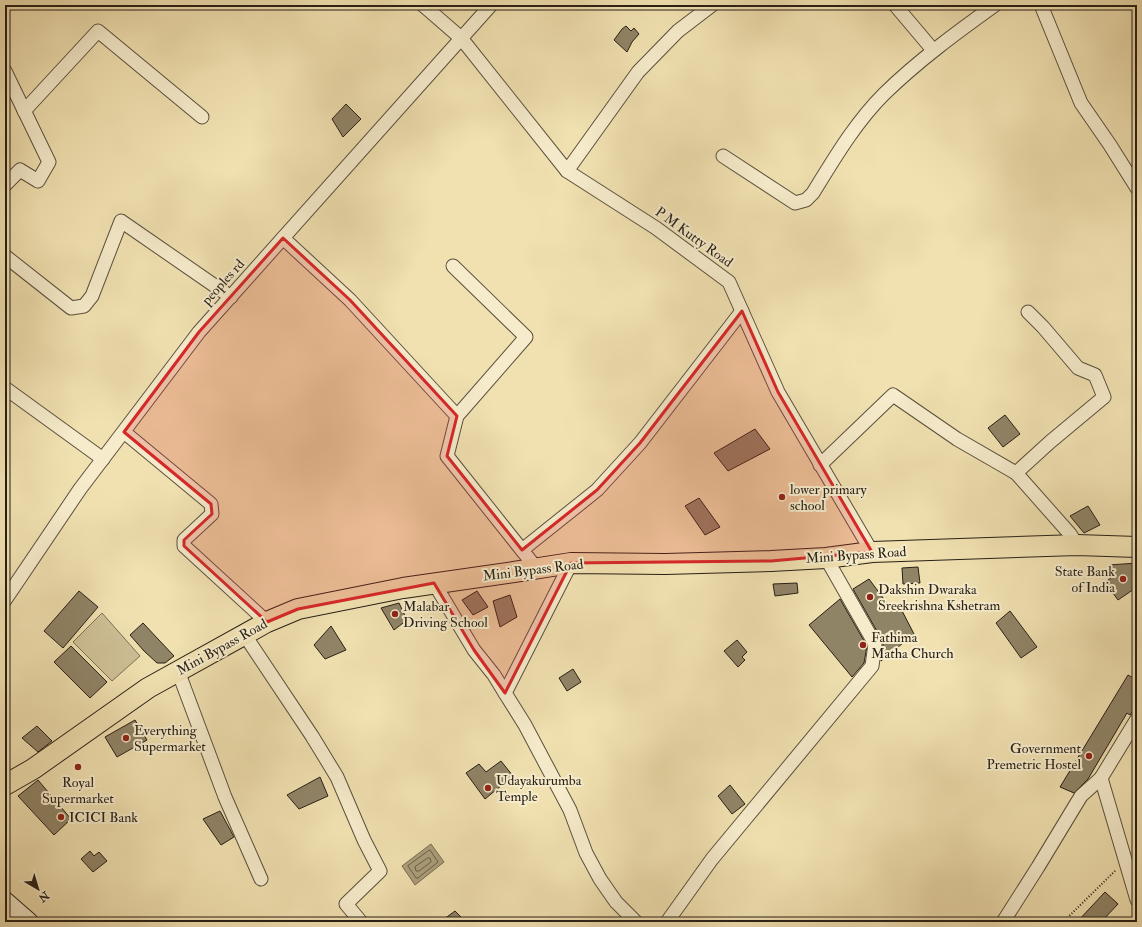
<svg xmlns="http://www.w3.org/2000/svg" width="1142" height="927" font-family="'IM FELL Double Pica',serif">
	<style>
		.green { fill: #cfc097; stroke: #7b7056 }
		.water { fill: #ac9f7c; stroke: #776c53 }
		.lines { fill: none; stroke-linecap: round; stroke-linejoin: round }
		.shore { stroke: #6a5f49; stroke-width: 1 }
		.canal { stroke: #ac9f7c; stroke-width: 12 }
		.building { fill: #908467; stroke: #271f16 }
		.street-casing { stroke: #5a503d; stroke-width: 15 }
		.secondary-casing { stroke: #271f16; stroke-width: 20 }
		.primary-casing { stroke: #271f16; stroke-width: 22 }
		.path { stroke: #271f16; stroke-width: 2; stroke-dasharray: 1 2; stroke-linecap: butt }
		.street { stroke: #f6eccc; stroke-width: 13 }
		.secondary { stroke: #f6eccc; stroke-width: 18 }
		.primary { stroke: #f1e1b1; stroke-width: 20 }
		.marked { fill: #d62828; fill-opacity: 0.2; stroke: #d62828; stroke-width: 3; stroke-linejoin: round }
		.poi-dot { fill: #8f2418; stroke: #f6eccc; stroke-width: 1.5 }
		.labels { text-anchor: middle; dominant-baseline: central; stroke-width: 4; stroke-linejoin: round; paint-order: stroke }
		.street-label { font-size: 14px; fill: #271f16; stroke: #f6eccc }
		.poi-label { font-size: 14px; fill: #271f16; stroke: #f6eccc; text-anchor: start }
	</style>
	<rect width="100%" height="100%" fill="#f1e1b1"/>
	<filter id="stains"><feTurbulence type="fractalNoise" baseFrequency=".005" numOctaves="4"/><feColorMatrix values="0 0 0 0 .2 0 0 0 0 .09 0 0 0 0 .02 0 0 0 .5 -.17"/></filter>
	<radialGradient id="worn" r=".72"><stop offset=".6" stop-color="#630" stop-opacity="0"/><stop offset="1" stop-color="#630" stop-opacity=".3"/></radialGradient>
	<path class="green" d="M102,613L140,656L112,681L73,642Z"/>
	<path class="water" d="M431,844L444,862L415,885L402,866Z"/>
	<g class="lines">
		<g class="shore">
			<path d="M430,850L438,862L418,878H416L408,866Z"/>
			<path d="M428,858H430L431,862L419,871H416L415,867Z"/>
		</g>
		<path class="canal" d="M5,918L10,922"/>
	</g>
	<g class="building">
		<path d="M626,26L631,31L634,28L639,34L632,42L627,52L614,40L622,29Z"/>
		<path d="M346,104L361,119L343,137L332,119Z"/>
		<path d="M1005,415L1020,434L1003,447L988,428Z"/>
		<path d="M755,429L770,449L728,471L714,453Z"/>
		<path d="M699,498L720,527L705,535L685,506Z"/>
		<path d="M1088,506L1100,525L1084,533L1070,516Z"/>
		<path d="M1137,563V587L1118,600L1105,582L1114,576L1109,565Z"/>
		<path d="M918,567L920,583L903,584L902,568Z"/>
		<path d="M869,579L892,610L899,605L914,634L881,661L883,645L882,640L853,589Z"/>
		<path d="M797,583L798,593L775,596L773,584Z"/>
		<path d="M79,591L98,607L63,648L44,631Z"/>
		<path d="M477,591L488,607L473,615L462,600Z"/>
		<path d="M510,595L517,617L500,627L493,601Z"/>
		<path d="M840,599L867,646L864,663L852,677L809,625Z"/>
		<path d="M399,603L407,620L394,630L381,608Z"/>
		<path d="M1010,611L1037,647L1021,658L996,623Z"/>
		<path d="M143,623L174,656L165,663H157L144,651L130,635Z"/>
		<path d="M331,626L346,650L325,659L314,645Z"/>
		<path d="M737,640L747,652L742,657L745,660L738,667L724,651Z"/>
		<path d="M71,646L107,682L90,698L54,662Z"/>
		<path d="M573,669L581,682L567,691L559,678Z"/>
		<path d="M1128,675L1137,680V704L1130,715L1127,713L1088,779L1074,793L1060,787Z"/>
		<path d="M135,720L147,740L117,757L105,737Z"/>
		<path d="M37,726L52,741L38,752L22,738Z"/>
		<path d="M501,761L513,776L485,799L466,773L479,764L486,772Z"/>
		<path d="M320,777L328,796L299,809L287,795Z"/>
		<path d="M38,780L71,819L54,835L18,796Z"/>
		<path d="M730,785L745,804L732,814L718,796Z"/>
		<path d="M220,811L234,837L221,845L203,819Z"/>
		<path d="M90,851L94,856L99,852L107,861L93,872L81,859Z"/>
		<path d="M1105,892L1118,904L1101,922H1077Z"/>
		<path d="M455,911L466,922H440Z"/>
	</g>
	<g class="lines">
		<defs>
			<g id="street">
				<path d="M423,5L461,38L567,171L656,228L729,282L778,392L872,552"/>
				<path d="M895,5L933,50"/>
				<path d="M1041,5L1081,103L1110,145L1137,188"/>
				<path d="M5,71L49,162L38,181L20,170L5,185"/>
				<path d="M24,111L98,31L202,117"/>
				<path d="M723,156L795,203L806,200L813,193C834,159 855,123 884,94C919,60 956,33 995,5"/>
				<path d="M567,171L638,72L678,31L712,5"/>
				<path d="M283,238L350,300L457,416"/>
				<path d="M5,256L71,308L84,306L92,296L121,221L231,297"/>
				<path d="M453,266L526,337L457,416L447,456L537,569"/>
				<path d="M1028,312L1043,327L1078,368L1095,375L1104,397L1050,442L1016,473L1070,534L1077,545"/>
				<path d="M5,388L103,459"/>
				<path d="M124,432L211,504L212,514L184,540V546L267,622"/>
				<path d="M820,465L893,395L957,439L1016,473"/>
				<path d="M522,550L597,490L640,443L742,311"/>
				<path d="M571,563L505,693L525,725L570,810L586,853L600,879L616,902L636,922"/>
				<path d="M434,583L474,650L494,675L505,693"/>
				<path d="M5,600L80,489L199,332L491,5"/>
				<path d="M244,634L312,736L337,777L364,840L380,871L346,904L361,922"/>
				<path d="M178,671L225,797L261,879"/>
				<path d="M1137,719L1101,778L1137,900"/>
				<path d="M667,922L712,859L872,666L875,644L826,558"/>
				<path d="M1003,922L1038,867L1081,796L1101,778"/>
			</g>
			<path id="secondary" d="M5,901L29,922"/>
			<path id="primary" d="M5,785L33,769L148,688L267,622L298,609L403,588L514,572L571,563L665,564L771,561L826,558L872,552L1077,545L1137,547"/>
		</defs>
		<use href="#street" class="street-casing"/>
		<use href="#secondary" class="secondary-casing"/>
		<use href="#primary" class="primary-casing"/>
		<path class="path" d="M1063,922L1116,870"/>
		<use href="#street" class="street"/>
		<use href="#secondary" class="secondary"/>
		<use href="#primary" class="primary"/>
	</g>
	<path class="marked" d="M283,238L350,300L457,416L447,456L522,550L597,490L640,443L742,311L778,392L872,552L771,561L571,563L505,693L474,650L434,583L298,609L267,622L184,546V540L212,514L211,504L124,432L199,332Z"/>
	<g class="poi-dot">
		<circle cx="782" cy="497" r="4"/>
		<circle cx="1123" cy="579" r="4"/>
		<circle cx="870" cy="597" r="4"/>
		<circle cx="395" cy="614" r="4"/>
		<circle cx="863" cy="645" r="4"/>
		<circle cx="126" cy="738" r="4"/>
		<circle cx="1089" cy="756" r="4"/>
		<circle cx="78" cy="767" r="4"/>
		<circle cx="488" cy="788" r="4"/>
		<circle cx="61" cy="817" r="4"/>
	</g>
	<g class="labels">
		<g class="street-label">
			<text transform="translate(694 237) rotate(36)">P M Kutty Road</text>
			<text transform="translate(223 282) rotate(-48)">peoples rd</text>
			<text transform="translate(856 555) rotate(-4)">Mini Bypass Road</text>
			<text transform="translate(533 570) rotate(-7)">Mini Bypass Road</text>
			<text transform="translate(222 647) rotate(-29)">Mini Bypass Road</text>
		</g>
		<g class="poi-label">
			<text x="790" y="489">lower primary<tspan x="790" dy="16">school</tspan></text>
			<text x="1115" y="571" text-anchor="end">State Bank<tspan x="1115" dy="16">of India</tspan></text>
			<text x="878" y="589">Dakshin Dwaraka<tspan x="878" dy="16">Sreekrishna Kshetram</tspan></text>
			<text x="403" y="606">Malabar<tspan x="403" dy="16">Driving School</tspan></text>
			<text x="871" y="637">Fathima<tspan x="871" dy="16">Matha Church</tspan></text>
			<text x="134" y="730">Everything<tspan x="134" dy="16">Supermarket</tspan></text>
			<text x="1081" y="748" text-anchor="end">Government<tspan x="1081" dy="16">Premetric Hostel</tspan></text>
			<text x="496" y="780">Udayakurumba<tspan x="496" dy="16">Temple</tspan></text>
			<text x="78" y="782" text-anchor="middle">Royal<tspan x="78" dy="16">Supermarket</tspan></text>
			<text x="69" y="817">ICICI Bank</text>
		</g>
	</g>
	<rect width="1142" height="927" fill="none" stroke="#f1e1b1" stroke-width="20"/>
	<rect x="6" y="6" width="1130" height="915" fill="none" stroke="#271f16" stroke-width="2"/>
	<rect x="10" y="10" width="1122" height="907" fill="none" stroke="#271f16"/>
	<g transform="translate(38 889) rotate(142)" stroke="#f6eccc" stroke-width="3" paint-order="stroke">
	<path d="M0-3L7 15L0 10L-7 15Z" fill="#271f16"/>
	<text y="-6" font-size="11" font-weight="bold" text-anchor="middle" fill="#271f16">N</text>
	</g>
	<rect width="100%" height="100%" filter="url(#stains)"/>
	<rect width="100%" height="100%" fill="url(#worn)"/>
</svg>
